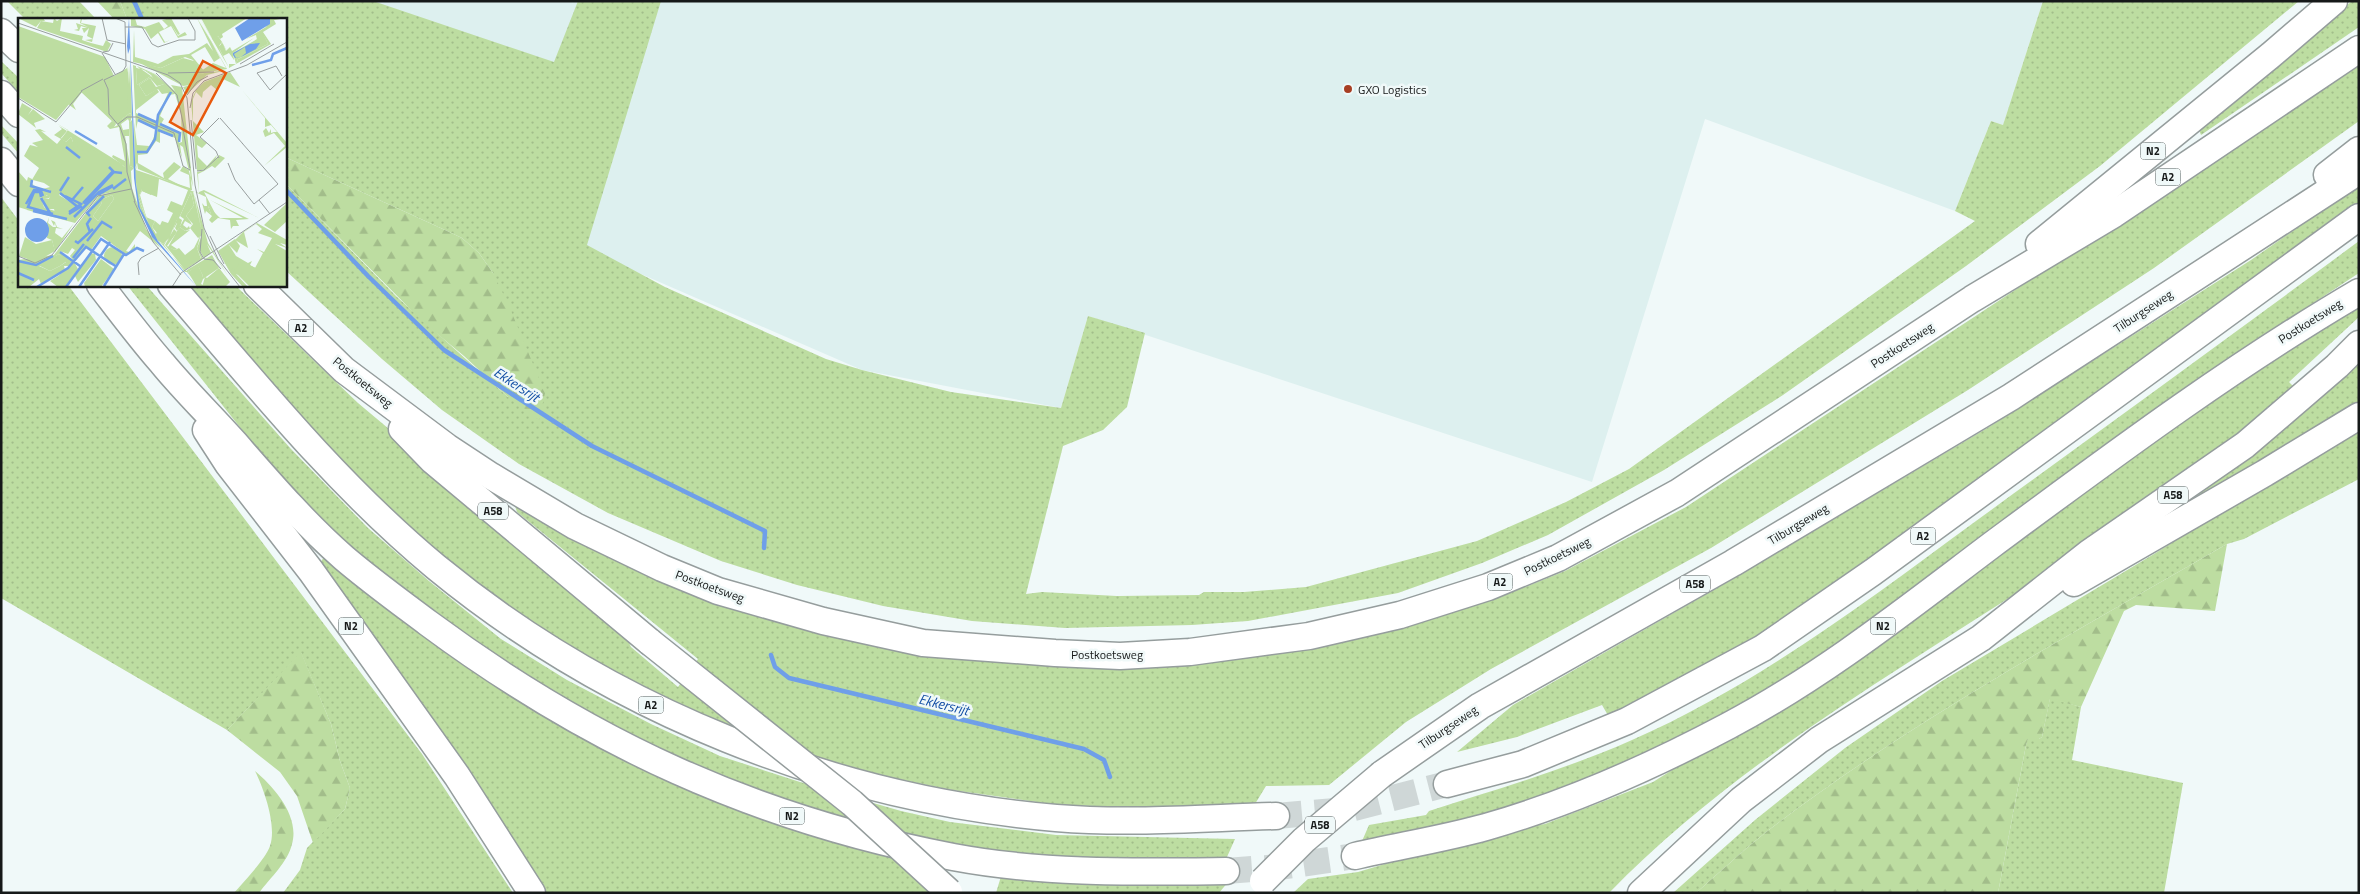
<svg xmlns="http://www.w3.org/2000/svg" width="2360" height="894" font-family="'Titillium Web',sans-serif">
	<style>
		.built { fill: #ddf0ef }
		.grass { fill: url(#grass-dots) }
		.forest { fill: url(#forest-firs) }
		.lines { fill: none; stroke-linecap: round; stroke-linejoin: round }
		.stream { stroke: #6f9fe9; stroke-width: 4.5 }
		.highway-tunnel { stroke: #cfd7d7; stroke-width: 26; stroke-dasharray: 26 13; stroke-linecap: butt }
		.highway-casing { stroke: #959d9d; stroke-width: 29 }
		.highway { stroke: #fff; stroke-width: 26 }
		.highway-bridge-casing { stroke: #959d9d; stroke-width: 29; stroke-linecap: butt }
		.highway-bridge { stroke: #fff; stroke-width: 26 }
		.poi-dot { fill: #a73f23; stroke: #f0f9f9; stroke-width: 2 }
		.labels { text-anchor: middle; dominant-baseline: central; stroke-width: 5; stroke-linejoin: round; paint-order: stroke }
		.shield { fill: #f0f9f9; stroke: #575c5c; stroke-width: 1 }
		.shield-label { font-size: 11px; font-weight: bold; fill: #161919 }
		.poi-label { font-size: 12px; fill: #161919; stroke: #f0f9f9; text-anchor: start }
		.street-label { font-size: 12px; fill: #161919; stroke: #f0f9f9 }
		.water-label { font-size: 14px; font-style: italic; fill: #134fa5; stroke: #f0f9f9 }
		.inset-river { fill: none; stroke: #6f9fe9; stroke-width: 2.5 }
		.inset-road { fill: none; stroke: #999f9f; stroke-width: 1 }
		.view { fill: #e8590c; fill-opacity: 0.15; stroke: #e8590c; stroke-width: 2.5 }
		.inset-edge { fill: none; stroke: #161919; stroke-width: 2.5 }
	</style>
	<defs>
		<pattern id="grass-dots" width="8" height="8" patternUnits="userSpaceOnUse" patternTransform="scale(1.25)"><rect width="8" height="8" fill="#bddda1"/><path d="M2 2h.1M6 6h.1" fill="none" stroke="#a2bd8a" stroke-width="1.8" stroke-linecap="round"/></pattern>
		<pattern id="forest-firs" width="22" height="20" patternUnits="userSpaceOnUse" patternTransform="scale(1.25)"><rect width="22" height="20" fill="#bddda1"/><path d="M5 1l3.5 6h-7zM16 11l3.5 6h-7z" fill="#a2bd8a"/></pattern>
	</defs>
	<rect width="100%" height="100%" fill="#f0f9f9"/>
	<path class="built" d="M257,1H2043L2003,125L1991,121L1955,211L1705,119L1592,482L1088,316L1061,408L862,370L572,244L285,19Z"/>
	<g class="grass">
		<path d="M7,1H79L96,19H25Z"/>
		<path d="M120,1H373L554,62L578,1H661L587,245L665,287L826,359L862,370L951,392L1061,408L1088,316L1145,333L1127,407L1103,430L1063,446L1026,594L1042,592L1117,596L1199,595L1204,592H1244L1306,587L1477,541L1566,502L1629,469L1975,221L1955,211L1991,121L2003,125L2043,1H2299L2100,166L1966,266L1783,395L1664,470L1548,535L1482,563L1398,593L1248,621L1192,625L1065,628L972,621L883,606L797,585L721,561L608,513L519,464L442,410L382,359L285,270V183L397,297L508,397L493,273L479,253L462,238L445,230L285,157V19H127Z"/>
		<path d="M2352,1H2359V27L2201,135L2199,130Z"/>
		<path d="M1,61L19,78V93L1,73Z"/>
		<path d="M2359,63V121L2154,268L1968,390L1711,548L1491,669L1406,722L1329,785L1266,786L1255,804L1132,807L1058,805L952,790L854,770L764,740L675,702L582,655L515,614L444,559L387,509L314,434L185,285H235L358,403L619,622L631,647L678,687L698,659L517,512L514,503L594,548L965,659L1065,667L1193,665L1313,649L1404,628L1495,599L1565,571L1686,507Z"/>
		<path d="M1,125L19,144V154L1,133Z"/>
		<path d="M2359,185V205L1757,639L1609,717L1602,705L1517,737L1457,752L1513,705L1731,580L1989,427L2251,260Z"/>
		<path d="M1,197L19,221V285H68L422,754L513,893H283L300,870L307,848L345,809L350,788L340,761L331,724L301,653L227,730L1,598Z"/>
		<path d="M2359,241V273L2207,373L1786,681L1647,759L1535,803L1359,848L1369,825L1426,815L1429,811C1497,789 1567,769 1632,740C1757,685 1867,601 1976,521C2104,428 2232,335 2359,241Z"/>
		<path d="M127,285H146L291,449L368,528L429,581L501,639L567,680L651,724L720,756L800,782L901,811L950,822L1056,835L1235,839L1223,866L1136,865L954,847L814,813L638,744L489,658L350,547L269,464Z"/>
		<path d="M2359,301V317L2289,382L2298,391C2223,446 2150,504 2073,556C1915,662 1743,755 1609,893H1293L1308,879L1358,872L1489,833L1545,824L1653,782L1696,755L2217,393Z"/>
		<path d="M2359,363V404L2155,528L2251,454Z"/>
		<path d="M2359,425V479L2244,539L2227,544C2070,635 1909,722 1765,833C1741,852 1719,873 1696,893H1673L1755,820L1845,748L1942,681L2154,554Z"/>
		<path d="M324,557L477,673L899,857L933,893H545L518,849L320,563Z"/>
		<path d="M2050,698L2081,707L2072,760L2183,783L2164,893H1998L2026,745L2028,738L2039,739L2042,737Z"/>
		<path d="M1002,873L1228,882L1219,893H996Z"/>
	</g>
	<g class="forest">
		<path d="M97,1H120L127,19H114Z"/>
		<path d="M285,157L445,230L462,238L479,253L493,273L509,306L545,393L539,420L508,397L464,356L423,322L285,183Z"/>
		<path d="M2227,544L2215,611L2136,605L2124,611L2081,707L2050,699L2042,737L2039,739H2028L2026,745L1998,893H1696C1719,873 1741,852 1765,833C1909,722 2070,635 2227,544Z"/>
		<path d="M301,652L331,724L340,761L350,788L345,809L313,843L297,796L280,772L227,730Z"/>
		<path d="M255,771C274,787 300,816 292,844C288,862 270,878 259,893H234C244,881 265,860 270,846C277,826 264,789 255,771Z"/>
	</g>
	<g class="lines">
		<g class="stream">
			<path d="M134,1L142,19"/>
			<path d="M285,189L368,276L444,350L592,446L765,531L764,548"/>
			<path d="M771,655L775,667L789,678L1084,749L1104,760L1110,777"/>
		</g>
		<g class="highway-tunnel">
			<path d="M1276,816L1346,810L1447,784"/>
			<path d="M1226,871L1280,867L1355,856"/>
		</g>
		<defs>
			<g id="highway">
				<path d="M1,32L19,49"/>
				<path d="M1,94L19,114"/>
				<path d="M1,161L19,183"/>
				<path d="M2327,175L2359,150"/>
				<path d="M2039,244L2271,55L2334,1"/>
				<path d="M100,285C120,311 140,338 162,363C185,391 210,415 234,442C269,482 304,523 344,558C371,581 400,602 428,623C590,743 755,819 953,857C1043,874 1135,872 1226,871"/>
				<path d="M171,285C255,383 336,484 436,567C610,710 832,799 1056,818C1129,824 1203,818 1276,816"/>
				<path d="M257,285L344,370L447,447L491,476L575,526L662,568L718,591L823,621L923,643L1055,653L1120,656L1190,652L1309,636L1400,615L1488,587L1558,558L1677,493L1972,299L2114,214L2359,49"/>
				<path d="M402,429L432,460L650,642"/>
				<path d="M206,430L228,464L311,571L457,776L532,893"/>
				<path d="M2074,583L2265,473L2359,416"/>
				<path d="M1382,774L1480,706L1733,563L2011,397L2359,171"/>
				<path d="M1447,784L1523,764L1627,721L1763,648L1873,572L2359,217"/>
				<path d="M1355,856C1398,846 1443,839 1486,827C1570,803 1651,767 1728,726C1823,676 1908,608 1993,544C2112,456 2231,367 2359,292"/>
				<path d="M1641,893L1741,800L1819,740L1981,638L2089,553L2245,445L2337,366L2359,344"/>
			</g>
		</defs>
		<use href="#highway" class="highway-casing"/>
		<use href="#highway" class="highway"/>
		<defs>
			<g id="highway-bridge">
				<path d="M650,642L852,803L949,892"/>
				<path d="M1263,881L1304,840L1382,774"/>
			</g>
		</defs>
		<use href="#highway-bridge" class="highway-bridge-casing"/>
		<use href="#highway-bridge" class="highway-bridge"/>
	</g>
	<circle class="poi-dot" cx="1348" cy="89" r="5"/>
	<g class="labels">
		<g class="shield">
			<rect x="2140.5" y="142.5" width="25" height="17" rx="4"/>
			<rect x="2155.5" y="168.5" width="25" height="17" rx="4"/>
			<rect x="288.5" y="319.5" width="25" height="17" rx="4"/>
			<rect x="2158" y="486.5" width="30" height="17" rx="4"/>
			<rect x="478" y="502.5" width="30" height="17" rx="4"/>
			<rect x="1910.5" y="527.5" width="25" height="17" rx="4"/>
			<rect x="1487.5" y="573.5" width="25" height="17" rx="4"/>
			<rect x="1680" y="575.5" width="30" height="17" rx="4"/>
			<rect x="338.5" y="617.5" width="25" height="17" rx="4"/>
			<rect x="1870.5" y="617.5" width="25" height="17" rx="4"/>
			<rect x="638.5" y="696.5" width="25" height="17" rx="4"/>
			<rect x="779.5" y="807.5" width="25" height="17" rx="4"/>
			<rect x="1305" y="816.5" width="30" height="17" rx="4"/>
		</g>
		<g class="shield-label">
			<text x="2153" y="151">N2</text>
			<text x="2168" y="177">A2</text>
			<text x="301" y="328">A2</text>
			<text x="2173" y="495">A58</text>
			<text x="493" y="511">A58</text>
			<text x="1923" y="536">A2</text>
			<text x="1500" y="582">A2</text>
			<text x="1695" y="584">A58</text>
			<text x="351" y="626">N2</text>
			<text x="1883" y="626">N2</text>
			<text x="651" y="705">A2</text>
			<text x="792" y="816">N2</text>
			<text x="1320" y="825">A58</text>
		</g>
		<g class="poi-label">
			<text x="1358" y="89">GXO Logistics</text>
		</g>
		<g class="street-label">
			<text transform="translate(2143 311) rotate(-33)">Tilburgseweg</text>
			<text transform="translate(2310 321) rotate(-32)">Postkoetsweg</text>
			<text transform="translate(1902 345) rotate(-33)">Postkoetsweg</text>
			<text transform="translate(363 382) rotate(39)">Postkoetsweg</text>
			<text transform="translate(1798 524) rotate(-31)">Tilburgseweg</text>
			<text transform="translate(1557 556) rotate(-26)">Postkoetsweg</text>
			<text transform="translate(710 586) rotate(20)">Postkoetsweg</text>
			<text x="1107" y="654">Postkoetsweg</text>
			<text transform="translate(1448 727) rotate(-34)">Tilburgseweg</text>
		</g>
		<g class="water-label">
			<text transform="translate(517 384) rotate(33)">Ekkersrijt</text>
			<text transform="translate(944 704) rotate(14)">Ekkersrijt</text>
		</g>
	</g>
	<g transform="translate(18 18)">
		<rect width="269" height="269" fill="#f0f9f9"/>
		<path d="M0,0H25L27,3H23L18,9ZM180,0L209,51L179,56L209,52L189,57L169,76L165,69L173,67L165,68L120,44L143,50L165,40L176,43L183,53L195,45L208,50ZM183,0H229L204,16L205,19L202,21L200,18L195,22ZM252,0L262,2H256L258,6L245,14L253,26L211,50V46H218L220,41L250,26L246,18L239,22L238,17L228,21L248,9ZM236,20L215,35L216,42L211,35L205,38L201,30L204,24L208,33L212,29L214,33ZM115,47L118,48V95L140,105V97L150,75L144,76L140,71L128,78L121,67L132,60L138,69L146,66L136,56L123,51L133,58L119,67L118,51H122L119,48L137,56L157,73L153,67L164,69L175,169L165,129L162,127L164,140L157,120L142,112V125L138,123L129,136L139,111L120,102L118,111ZM157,76L163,96L164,124L161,125L162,115L143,106L146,101L142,98L151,77ZM212,54L222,69L205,61L199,72L193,67L185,74L184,80L178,74L175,81V103L186,114L178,117L189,125L184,130L179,127L180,139L189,148L199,137L197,142L201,137L207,140L197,150L194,148L186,153L180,156L181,174L186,172L241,200L186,174L199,199L190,188L193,196L185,188H189L188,179L175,173L184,214L176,175L190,225L210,258L189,226L193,235L186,240L181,231L185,241L169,252L194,237L201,250L185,261L183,266L189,269H180L178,266L185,258L180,248L170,254L177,263L142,224L145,226L152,219L170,172L141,161L139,179L129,175L132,172L125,169L121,178L131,206L119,177L117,152L119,146L118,152L172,170L171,157L162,153L165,148L172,153L174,172L172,173H174L181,175L179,154L183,153L187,151L179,153L173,83L178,72L186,64ZM173,174L176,187L168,198L175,206L172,210L180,220L184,217L179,230L183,240L167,254L146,227L159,205L162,208L150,229L157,232L159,231L153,227L172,212L167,213L162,209L164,202L161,200ZM63,72L102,102L112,95L114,98L112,105L110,101L103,106L105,112L111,111V118H107L112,148L116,150L113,153L114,170L128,211L143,230L122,213L108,233L111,234L117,226V230L113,235L108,236L83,218L73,232L68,228L56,243L52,238L57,232L54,230L50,236L42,233L55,244L53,248L56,244L60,251L47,269H40L32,263L40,258L52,248H46L47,252L19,269L23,266L21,261L11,269H0V242L36,237L81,178L95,174L81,177L57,205L9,192L8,187L14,173L20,172L29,178L32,172L25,171L32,169L26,165L15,162L13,165L17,168L14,167L12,165L21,150L6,138L12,127L20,129L14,125L25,122L17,112L22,111L28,114L23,113L39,126L43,121L36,117L44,111L41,108L49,113L43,120L48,124L53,119L55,124L59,122L107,149L94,139L95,137L107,143L101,109L92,111L89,108L94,103L98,106L96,109L100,107L64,74L55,86L58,92L50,86L38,102L44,93L56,78ZM17,173L22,175L26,188L33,195L13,191L10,186ZM34,175H40L59,189L45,195L30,191L25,181L31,180ZM94,177L96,181L80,203L75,198L84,185L82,182ZM41,236L48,244L42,248L32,253L21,248ZM224,72L269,125V129L246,148L267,128L256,115L247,119L245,113L248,110L251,115L253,111V115L256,114H259L253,107L247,109V100ZM4,85L14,91L10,97L15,91L27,101L16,105L18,110L0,96ZM31,199L30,205L35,209H38L37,205L36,208L33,202L37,204L39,209L45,211L38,210L37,215L44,220L56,205L37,234L34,222L29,220L28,208ZM137,203L148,212L144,221L134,209ZM217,221L222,228L219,235L211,227L206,242L212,252L222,243L238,250L231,261L218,256L230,269H225L213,256L200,233ZM86 238a9 9 0 1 1 18 0a9 9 0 1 1-18 0ZM72,235L77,236L78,242L60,264L57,258ZM83,241L96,251L83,269H67L66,265Z" fill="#bddda1" fill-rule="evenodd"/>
		<path d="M36,0L39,3L44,0L42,13L65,18L64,22L73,25L85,28L88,22L93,26L89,34L19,10L23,3L35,5ZM63,0L70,2L64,1L63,5L78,8L74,24L67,22L75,21L69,18L71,10L66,15L64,10H69L63,8L61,13L56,12L60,11L58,5L70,9L62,5ZM117,0L119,7L127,9L141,4L146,11L150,8L144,2L153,0L162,16L160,17L153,6L160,18L167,14L169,17L160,20L153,8L141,14L147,24L152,22L146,25L140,15L133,21L127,11L113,8V1ZM179,0L193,23L202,40L196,44L187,29L173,37L187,54L182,53L175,42L167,39L143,50L115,44L116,12L117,39L134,44L140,46L155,38L171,36L189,25L195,33ZM182,0L194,20L200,18L204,24L201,28L205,26L210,35L205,27V34L201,30L211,50ZM246,17L250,26L220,41L218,46L215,35ZM112,46L114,98L112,95L102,102L110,48L111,66ZM116,49L122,51H118L119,67L133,58L135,60L133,57L126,52L136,56L147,66L139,68L132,60L121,67L128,78L139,71L141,74L118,92ZM111,102L112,104L114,102L116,150L112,148ZM116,104L119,127L131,128L129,136L120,137V145L146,160L145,155L156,144L163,149L150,161L168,170L120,151L119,145L117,150ZM38,105L104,146L106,150L74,131L63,138L53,129L66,133H70L69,129L63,128L65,131L62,132L59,128L62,125L55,124L53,119L48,124L43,121L50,112ZM0,153L9,163L10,159L14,161V167L33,175L42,173L41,177L60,189L54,193L44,196L37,195L36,191H30L26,184L25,180L31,181L32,177L25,178L19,172L11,180L10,192L0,189ZM120,154L121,160L125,155L137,160L129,175L124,173L122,177L128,199L137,203L134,209L138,216L144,203L150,205L155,195L149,192L153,183L165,188L151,220L145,226L141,223L144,228L131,211L122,190L119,177L131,207L121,178L125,169H120ZM21,174L26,189L35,196L10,189L15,175ZM173,174L176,187L168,198L172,203L179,197L172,203L174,207L167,203L165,207L169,210L171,208L172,211L167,213L162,209L159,213L157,210L161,201L162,208L166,201L162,198ZM94,177L96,181L80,203L75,198L84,185L82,182ZM192,182L231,201L218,202L221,208H215L213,211L212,202L200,200L194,205L191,202L194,198L188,193L187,196L184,185L193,196L190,188L202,200H225ZM268,186L269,203L257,214L246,207ZM239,205L269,222V227L262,225L269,230L257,226L269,233V269H232L216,253L223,244L212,253L206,243L205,231L211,227L218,238L230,245L234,243L232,247L237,250L245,235L239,231L246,234L254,220L240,215L244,211L238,206L226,214L230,230L217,222L225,214ZM156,211L159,214L149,228L157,232L161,230L167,237L176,230L183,216L179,230L183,241L167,252L147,227ZM7,219L18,226L34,222L37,233L18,244L1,238ZM41,236L49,243L42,248L32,253L20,247ZM180,247L185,258L179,269L170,254ZM201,250L212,264L207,269H184L187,259L189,260Z" fill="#bddda1"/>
		<path d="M0,8L87,39L96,58L109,50L110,96L97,106L62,73L38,102L0,79ZM120,153L140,161L133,177L124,173Z" fill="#bddda1"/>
		<path d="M111,0L118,166L122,190L140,223L179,269L134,219L120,189L116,160L112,30L110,36L109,28ZM232,0H252V6L224,23L217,10ZM242,25L238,31L223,39L228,35L227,29L216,36L218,40L222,39L219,40H217L215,37V35L232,26ZM7 212a12 12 0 1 1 24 0a12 12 0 1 1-24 0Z" fill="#6f9fe9"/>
		<path class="inset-river" d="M234,47L253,42L255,36L269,30M120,96L140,105M120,102L139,111M142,106L162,115L161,124M140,112L155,118M57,113L79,126M48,129L62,140M119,134H129L137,121L140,97L153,74M14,162L13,168L33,174M95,171L108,161M42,173L51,159M42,175L60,189M80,177L95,168M47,178L63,186L51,194M23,179L22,174H16L10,189L35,196M23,180L32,195M54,182L65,169M65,185L95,153L91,149M8,186L16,172L23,173L25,178M66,186L96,154L104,155M15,193L49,201M51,196L64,188M72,198L69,195L86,178M56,199L81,174L95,167M72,214L69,206L73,200M57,223L60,225L75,211M69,223L84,204L94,210M42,234L62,248M55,240L66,226M0,243L18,247L35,238M0,255L16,262M86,268L106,236M19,269L50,250L68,229L99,249M48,269L83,221L108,237L119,230L126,233M61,269L92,224"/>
		<path class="inset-road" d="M84,0L89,22L108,26M97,0L107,4L108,48L105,53L86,62L90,71L91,96L102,109L108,126L109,154L117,184M0,5L150,57L162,65L169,80L177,167L186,210L200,241L222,269M107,9H124L134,26L140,29L161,22H177V13L170,0M85,34L91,33L95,25M84,35L97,56M222,46L256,26M138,55L159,77L167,114M150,55L196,54M264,58L258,48L239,55L252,72L269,56M63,73L85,61M169,77L179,64L190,58M0,80L38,104L64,73M172,90L175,75L186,63L229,47L269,24M202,100L225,126M173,102L178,151M100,106L109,99H119L156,115L165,148L172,152M165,111L172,150M201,140L198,133L182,119L201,100M210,145L217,162L236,186L260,166L224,125M179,153L186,152L200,139M241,182L252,196M116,183L135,224L163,257M184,211L182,234L186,241L195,242L203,251M192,218L206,246M0,238L17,245L34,237L80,178L113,171M121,257L120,245L123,240L141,230M154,269L163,255L269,184"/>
		<path class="view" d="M185,43L208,55L175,117L152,104Z"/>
		<rect width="269" height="269" class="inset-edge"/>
	</g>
	<rect width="2360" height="894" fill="none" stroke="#161919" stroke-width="5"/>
</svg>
